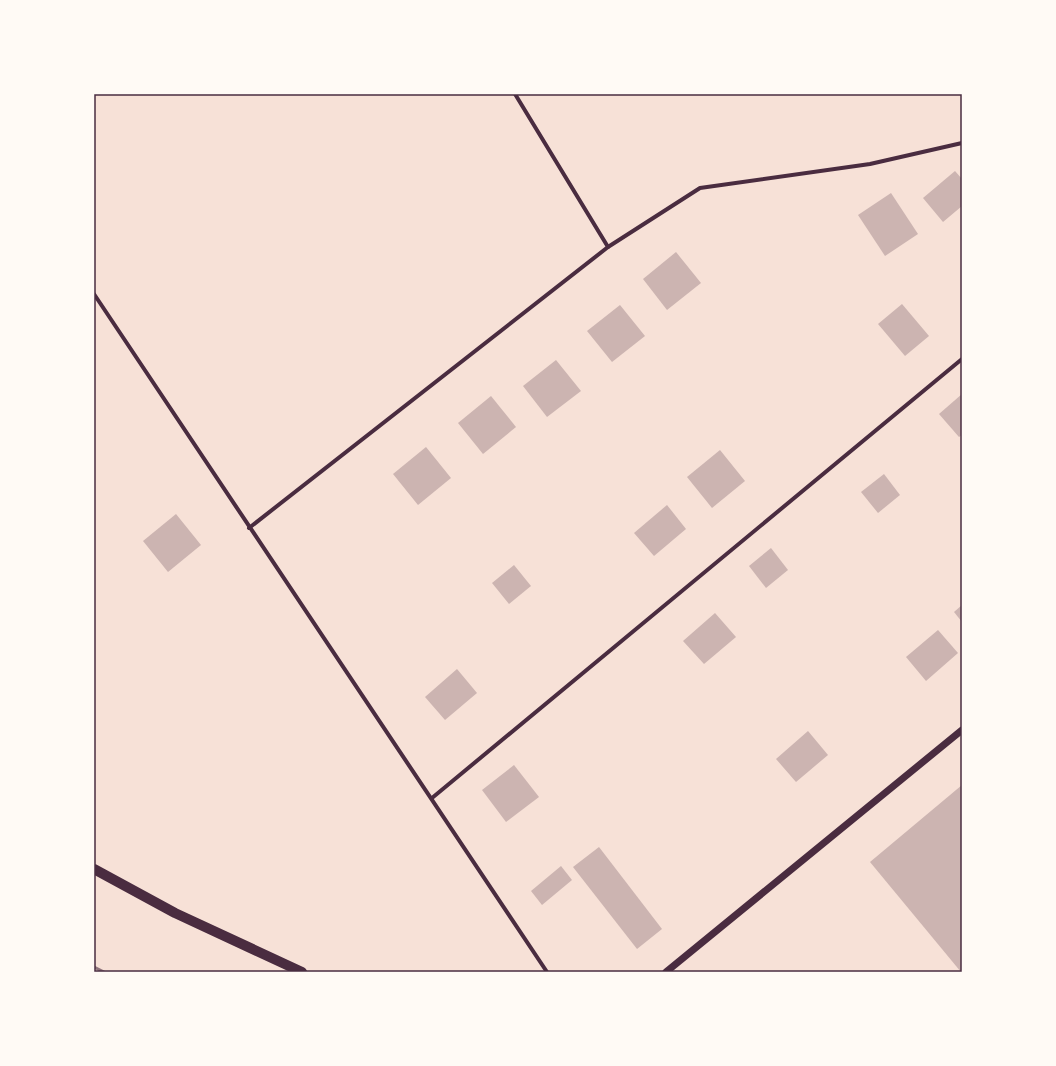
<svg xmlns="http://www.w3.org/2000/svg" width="1056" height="1066" font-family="'Noto Sans',sans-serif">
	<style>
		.building { fill: #ccb4b1 }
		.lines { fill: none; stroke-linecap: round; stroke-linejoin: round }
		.minor { stroke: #4a2c40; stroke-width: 4 }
		.tertiary { stroke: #4a2c40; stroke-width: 7 }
		.primary { stroke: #4a2c40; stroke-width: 10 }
		.rail { stroke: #8f747c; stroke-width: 3 }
		.neatline { fill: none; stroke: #4a2c40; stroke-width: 1.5 }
	</style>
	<rect width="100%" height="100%" fill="#f7e1d7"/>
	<g class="building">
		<path d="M955,171L962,179V206L943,222L923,198Z"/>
		<path d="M891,193L918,234L885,256L858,215Z"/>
		<path d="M676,252L701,283L667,310L643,279Z"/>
		<path d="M902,304L929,336L905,356L878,324Z"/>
		<path d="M620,305L645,336L612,362L587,331Z"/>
		<path d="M556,360L581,391L547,417L523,386Z"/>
		<path d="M962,394V435L959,437L939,414Z"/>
		<path d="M491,396L516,427L483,454L458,423Z"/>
		<path d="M426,447L451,478L418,505L393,474Z"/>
		<path d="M720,450L745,481L712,508L687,477Z"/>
		<path d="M884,474L900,495L878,513L861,492Z"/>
		<path d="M667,505L686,529L654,556L634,533Z"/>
		<path d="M176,514L201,545L168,572L143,541Z"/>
		<path d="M771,548L788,570L766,588L749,566Z"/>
		<path d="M514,565L531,586L509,604L492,583Z"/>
		<path d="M962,605V622L954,612Z"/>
		<path d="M715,613L736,637L704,664L683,641Z"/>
		<path d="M938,630L958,653L926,681L906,657Z"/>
		<path d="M457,669L477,693L445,720L425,697Z"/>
		<path d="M808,731L828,755L796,782L776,759Z"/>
		<path d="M514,765L539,797L506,822L482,790Z"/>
		<path d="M962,785V972H961L870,862Z"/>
		<path d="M599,847L662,929L637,949L573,867Z"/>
		<path d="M561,866L572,880L542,905L531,891Z"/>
	</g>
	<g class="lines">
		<g class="minor">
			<path d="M515,94L608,247"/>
			<path d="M94,294L547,972"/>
			<path d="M249,528L608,247L700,188L870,164L962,143"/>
			<path d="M432,798L962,359"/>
		</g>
		<path class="tertiary" d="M666,972L962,730"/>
		<path class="primary" d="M94,869L175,913L302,972"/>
		<path class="rail" d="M94,967L104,972"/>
	</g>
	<rect width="1056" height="1066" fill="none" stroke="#fffaf5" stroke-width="190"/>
	<rect x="95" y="95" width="866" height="876" class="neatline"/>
</svg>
